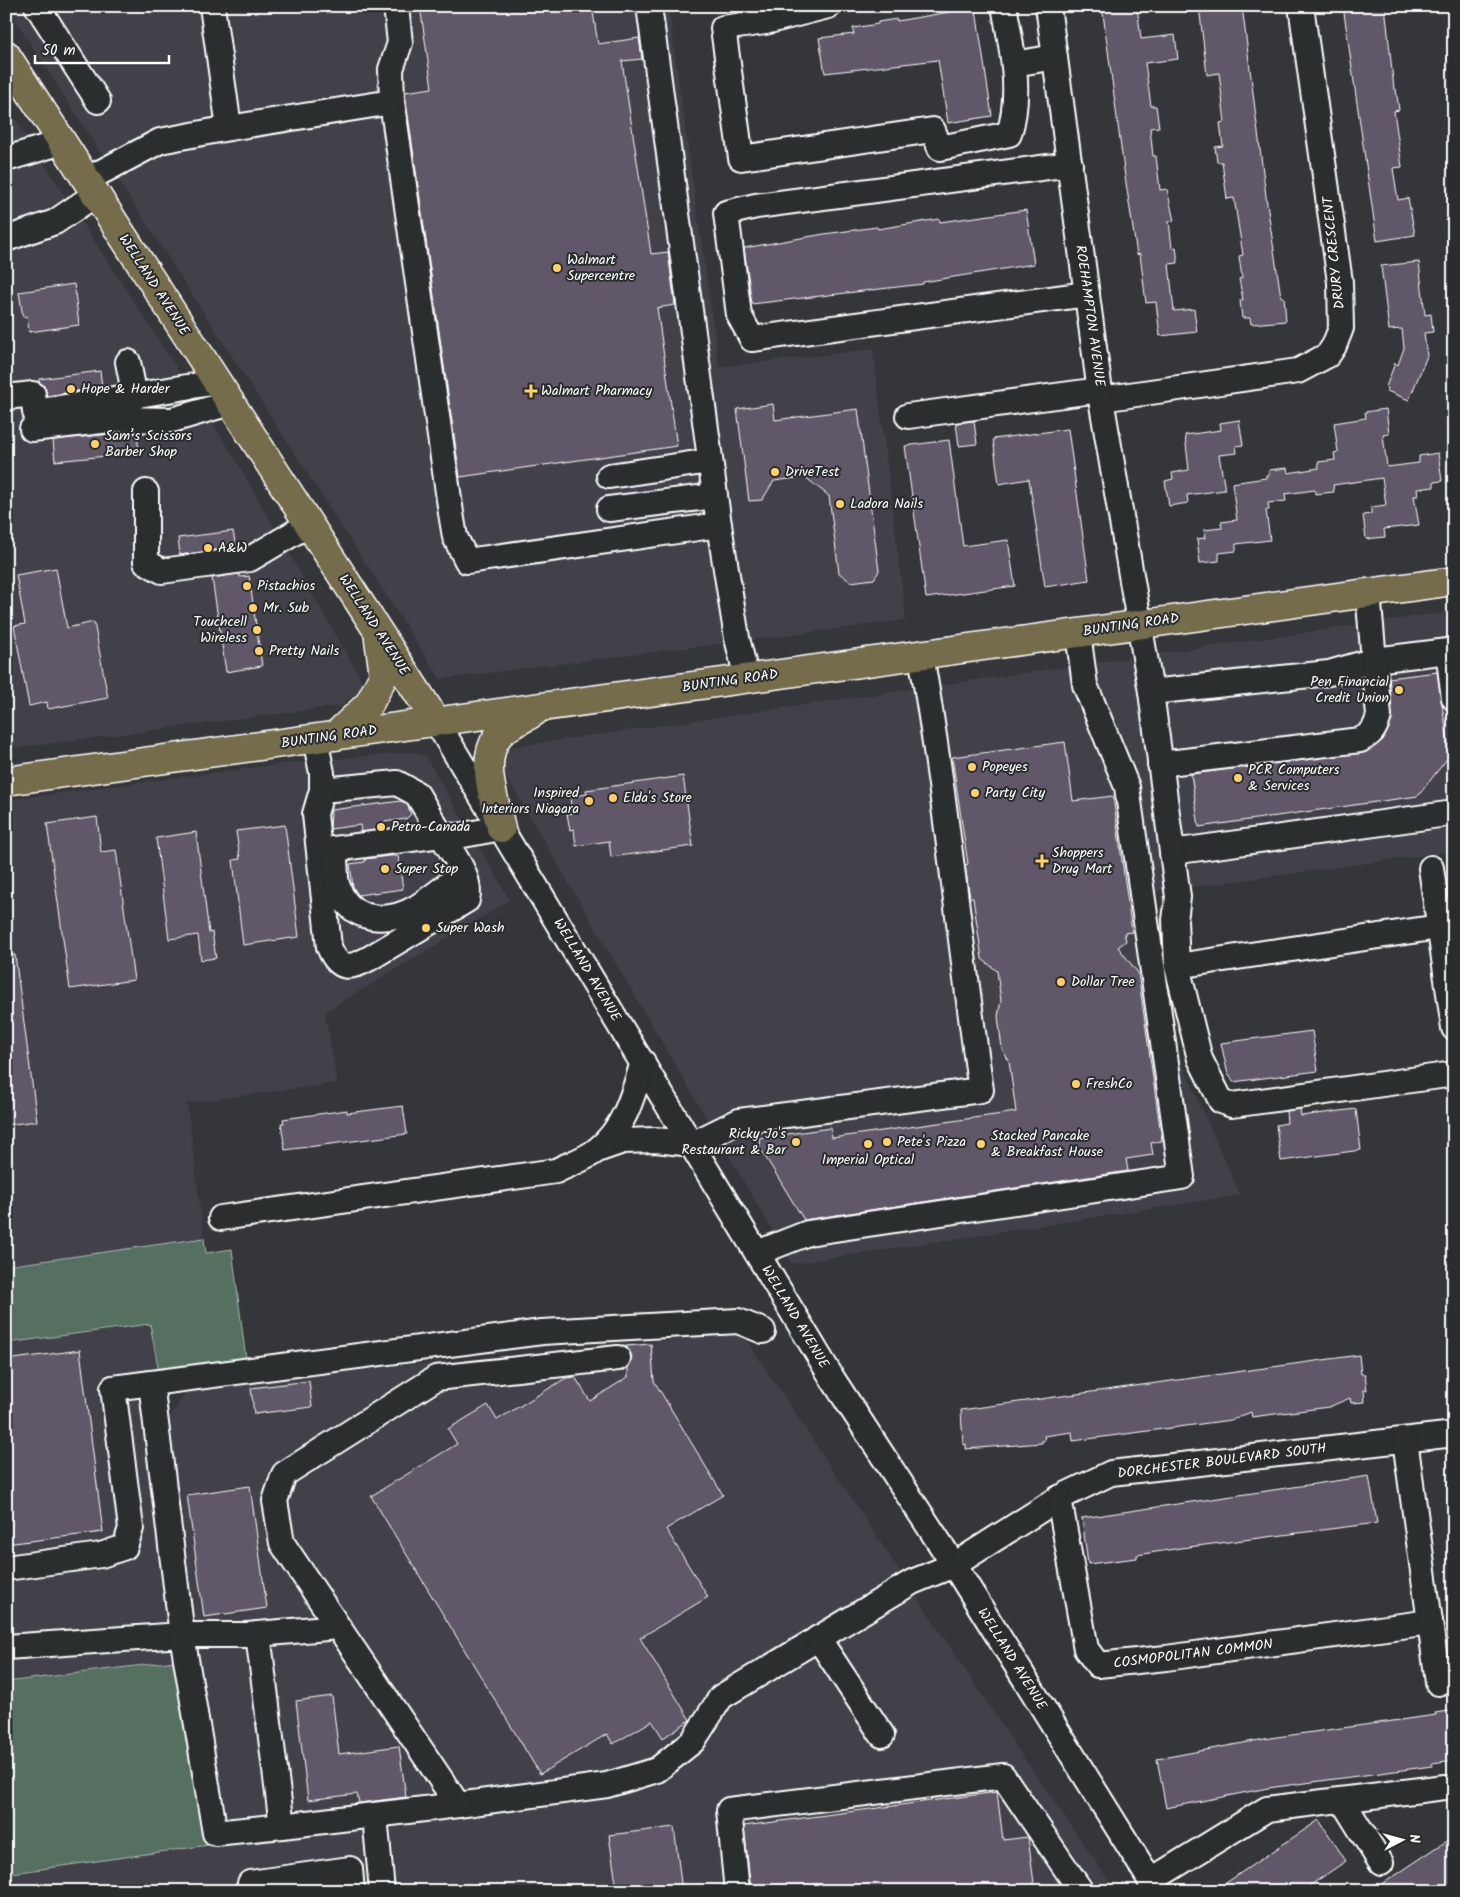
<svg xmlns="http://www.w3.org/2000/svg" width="1460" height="1897" font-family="Kalam,sans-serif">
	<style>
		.built { fill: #424048 }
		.green { fill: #547060; stroke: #aab8b0 }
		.building { fill: #615868; stroke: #fff }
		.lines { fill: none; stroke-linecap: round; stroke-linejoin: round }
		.minor-casing { stroke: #fff; stroke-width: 28 }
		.major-casing { stroke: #fff; stroke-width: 31 }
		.minor { stroke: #2a2d2e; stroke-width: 24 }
		.major { stroke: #746c4b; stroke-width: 28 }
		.poi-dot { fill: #ffd166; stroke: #2a2d2e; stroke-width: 2 }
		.labels { text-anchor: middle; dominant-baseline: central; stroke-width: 4; stroke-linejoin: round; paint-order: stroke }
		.street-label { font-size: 14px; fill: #fff; stroke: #2a2d2e }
		.poi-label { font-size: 14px; fill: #fff; stroke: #2a2d2e; text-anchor: start }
	</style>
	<rect width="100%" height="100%" fill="#35363a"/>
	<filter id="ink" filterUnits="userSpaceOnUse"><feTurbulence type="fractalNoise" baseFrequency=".02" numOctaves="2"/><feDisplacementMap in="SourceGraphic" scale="10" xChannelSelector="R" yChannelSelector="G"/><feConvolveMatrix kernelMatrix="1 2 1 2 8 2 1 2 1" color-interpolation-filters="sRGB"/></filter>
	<g filter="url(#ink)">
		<g class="built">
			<path d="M6,6H668L719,367L873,349L906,620L440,679Z"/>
			<path d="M6,105L230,450L362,681L357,693L340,706L6,749Z"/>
			<path d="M1454,611V851L1156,892L1178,1054L1240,1195L792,1264L503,771L505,748Z"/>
			<path d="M415,752L426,757L510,900L325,1012L337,1083L187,1103L204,1238L6,1266V800L289,763Z"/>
			<path d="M150,1324L167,1421L190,1386L742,1333L1015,1745L1116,1891H6V1874L223,1843L198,1658L6,1682V1343Z"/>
		</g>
		<g class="green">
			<path d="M204,1238L206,1253L232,1249L246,1360L159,1372L150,1324L6,1343V1266Z"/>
			<path d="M199,1658L223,1843L6,1874V1682Z"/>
		</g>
		<g class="building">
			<path d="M420,6H592L598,44L639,38L642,59L622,61L651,254L668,252L675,305L657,308L677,446L460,477L406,101L405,92L432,88Z"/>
			<path d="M1102,6H1137L1141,39L1175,35L1178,59L1145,63L1151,106H1156L1159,127L1150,128L1153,156H1156L1160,190L1167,189L1174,221H1169L1172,248L1176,247L1178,263L1169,264L1174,311L1194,309L1197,332L1160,336L1156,302L1146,303L1140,254L1137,255L1124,170Z"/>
			<path d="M1199,6H1242L1267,204L1281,297H1284L1286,321L1251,324L1250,318H1242L1240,300H1243L1239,279L1242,278L1239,256L1243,255L1234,198L1227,199L1222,162H1217L1215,147L1223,146L1220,123L1225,122L1219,73L1207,75Z"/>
			<path d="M1343,6H1385L1394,89H1396L1399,110L1394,111L1402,167L1393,168L1398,200L1408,198L1415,235L1377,241Z"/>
			<path d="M967,9L968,11L976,10L992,116L948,123L938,60L825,73L819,38L854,34L853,28L878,24V22L897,19V21Z"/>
			<path d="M1026,210L1034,264L923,282V284L752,304L744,248L824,234L877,227L878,229L939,219L940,222Z"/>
			<path d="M1419,262L1425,315L1431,314L1433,332L1424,333L1427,356L1409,400L1387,391L1388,388L1386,387L1395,363L1398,365L1404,348L1402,329L1389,330L1381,266Z"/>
			<path d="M74,284L79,325L29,332L27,316L23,317L19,292Z"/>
			<path d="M100,371L102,387L47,396L44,386L39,382V379Z"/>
			<path d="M773,404L775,420L858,409L879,571L874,579L851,582L839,573L829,496L805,477L774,481L762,500L749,501L737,409Z"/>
			<path d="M1386,409L1389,434L1383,435L1387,467L1419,463V456L1438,453L1442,481L1434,482V487L1417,489L1418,496H1414L1419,525L1384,529L1385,537L1366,539L1363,515L1371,514V507L1386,505L1382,478L1333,485L1334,492L1315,494V490L1285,494L1286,501L1268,503L1269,510H1266L1270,540L1236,544V551L1219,553V561L1200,563L1197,539L1205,538L1204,530L1222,528L1221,522L1237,520L1232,483L1266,478V475H1269V470L1287,468L1288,473L1319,468L1318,462L1335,460L1334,453L1338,452L1334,423L1366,418L1365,412Z"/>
			<path d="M1239,420L1243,445L1236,446L1237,453L1219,455L1225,490L1187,495L1188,503L1169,506L1165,481L1173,479L1172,473L1189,470L1185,435L1221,430L1220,423Z"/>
			<path d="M974,421L977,444L959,446L956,423Z"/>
			<path d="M1068,429L1089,580L1045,587L1029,479L999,484L993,439Z"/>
			<path d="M120,433H137L139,453L55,461L53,440Z"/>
			<path d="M949,440L963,546L1008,540L1015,586L926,598L905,446Z"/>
			<path d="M233,531L236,547L180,555L178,538Z"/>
			<path d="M56,568L67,628L94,622L108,698L48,709L47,702L29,706L14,626L25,624L16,575Z"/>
			<path d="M239,574L240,577L249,576L262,666L226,672L212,578Z"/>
			<path d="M1437,672L1450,755L1418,796L1199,827L1191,774L1366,752L1383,740L1392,720L1389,678Z"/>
			<path d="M1065,742L1073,801L1113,796L1132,932L1124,933L1126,941L1118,947L1138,973L1162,1141L1151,1143L1153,1155L1126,1159L1128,1171L804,1220L760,1148L759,1138L831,1128L832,1138L1016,1112L1009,1061L1002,1049L998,1016L1001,1001L997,971L982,959L973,898H970L965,865L968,864L952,757Z"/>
			<path d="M683,776L693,846L611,857L609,841L576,846L574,829L570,830L567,814L572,813L570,797L587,794L586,790Z"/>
			<path d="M401,801L407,804L411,814L406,819L384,822L385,829L361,832L360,825L330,829L331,810Z"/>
			<path d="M97,817L101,852L116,850L134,980L70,989L47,824Z"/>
			<path d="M285,825L299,937L243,945L233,860L240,859L236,831Z"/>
			<path d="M196,832L209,933L212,932L216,958L201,960L198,935L169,939L156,838Z"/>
			<path d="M389,856H398L403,889L358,895L353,887L350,864L365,862V859Z"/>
			<path d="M6,955H15L37,1121L6,1125Z"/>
			<path d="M1312,1031L1318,1071L1233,1082L1230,1075H1228L1221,1043Z"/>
			<path d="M403,1106L407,1134L285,1150L281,1123H284L283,1119L347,1110V1113Z"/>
			<path d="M1300,1109L1301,1116L1356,1109L1361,1150L1281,1161L1276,1125L1287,1123L1286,1111Z"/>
			<path d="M651,1344L654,1381L723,1495L666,1529L708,1597L640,1638L690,1720L663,1738L652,1721L613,1744L607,1734L540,1774L371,1496L457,1444L448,1429L488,1405L497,1420L566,1378L575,1377L590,1401L628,1377V1367L632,1357L626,1346Z"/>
			<path d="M80,1350L103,1532L6,1544V1360Z"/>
			<path d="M1359,1355L1361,1374H1365L1367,1390H1364L1365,1402L1351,1403L1350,1398L1329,1407L1252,1417L1251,1412L1231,1420L1073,1441L1072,1432L1044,1436L1045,1440L1042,1441V1443L966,1449V1444L963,1445L961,1410Z"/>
			<path d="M309,1381L312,1407L254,1414L251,1388Z"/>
			<path d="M1369,1476L1377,1523L1181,1548L1137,1555V1558L1088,1564L1082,1518Z"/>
			<path d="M250,1486L267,1608L204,1617L187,1495Z"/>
			<path d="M332,1696L339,1754L399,1746L406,1797L359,1803L357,1794L308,1800L296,1701Z"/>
			<path d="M1454,1710V1760L1432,1763V1766L1268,1788L1166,1808L1157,1759L1270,1738L1436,1715L1435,1713Z"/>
			<path d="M997,1792L1003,1840L1028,1837L1035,1891H751L744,1826Z"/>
			<path d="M1319,1820L1346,1861L1302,1891H1214Z"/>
			<path d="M674,1827L682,1891H617L609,1835Z"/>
			<path d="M1454,1836V1891H1372Z"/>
		</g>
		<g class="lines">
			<defs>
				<g id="minor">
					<path d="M37,6L98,101"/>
					<path d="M212,6L229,128"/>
					<path d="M649,6L719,525"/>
					<path d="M828,6L765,22L723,28L741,158L933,130L940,148L1009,134C1022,93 1012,48 1004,6"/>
					<path d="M1048,6L1101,399L1151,692"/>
					<path d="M1014,64L1055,57"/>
					<path d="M392,102L451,513L455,537L467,561L719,525L737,638L747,679"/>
					<path d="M6,159L62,142"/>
					<path d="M1070,164L756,206L726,213L739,315L752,339L1087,294"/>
					<path d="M86,180L160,141L229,128L392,102L391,69L400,43L396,6"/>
					<path d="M6,239L55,222L96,194"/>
					<path d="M128,362L135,397"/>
					<path d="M6,397L33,394L35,412L217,382"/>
					<path d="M1101,399L1298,371L1328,355L1334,346L1341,328L1340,282L1301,6"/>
					<path d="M908,416L1100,390"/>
					<path d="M32,429L119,419L172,420L230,403"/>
					<path d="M609,476L710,461"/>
					<path d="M146,492V562L162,571L250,559L309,524"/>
					<path d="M609,509L715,496"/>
					<path d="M1454,698L1448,651L1375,660L1329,673L1151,692L1172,852L1454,813"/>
					<path d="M436,721L834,1381L954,1565L1157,1891"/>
					<path d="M315,738L322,773V790L397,783L417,794L441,835L458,836L501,828"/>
					<path d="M1160,764L1360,740C1372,734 1375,729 1379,716L1368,593"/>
					<path d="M319,851L441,835C452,853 473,878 467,900L370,958C350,969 339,971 329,947L315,814L322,790"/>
					<path d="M1172,852L1178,897L1175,920L1177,966L1200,1059L1221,1101L1232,1105L1454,1074"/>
					<path d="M335,861C336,869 335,879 338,887C350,923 388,924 417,907C433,897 448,884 463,873"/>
					<path d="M1431,868L1454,1028"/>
					<path d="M1177,966L1439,927"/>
					<path d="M597,1150L623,1141L656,1140L692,1144L739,1121L981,1090C960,945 946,799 921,655"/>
					<path d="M221,1218L556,1171C569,1164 586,1159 597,1150C625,1128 633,1095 643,1062"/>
					<path d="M757,1253L808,1233L1182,1177L1127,787L1085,685L1078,633"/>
					<path d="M618,1358L436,1378L284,1474L275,1501L282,1543L458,1805L607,1785L657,1770L693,1741L721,1697L912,1582L954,1565L1059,1498L1111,1473L1446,1435L1454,1436"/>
					<path d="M1059,1498L1086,1649L1098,1665L1166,1658L1430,1622L1405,1440"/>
					<path d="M6,1568L101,1555L125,1547L131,1528L113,1388L542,1332L738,1321L763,1331"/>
					<path d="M1430,1622L1438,1683"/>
					<path d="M258,1634L282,1826L458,1805"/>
					<path d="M818,1638L882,1735"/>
					<path d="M6,1647L182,1635L151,1383"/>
					<path d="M1342,1800L1381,1863"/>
					<path d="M375,1816L382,1891"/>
					<path d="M282,1826L215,1833L182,1635H247L338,1627"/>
					<path d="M1150,1881L1267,1809L1445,1787"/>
					<path d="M251,1891L250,1883L350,1869L352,1891"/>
					<path d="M737,1891L729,1810L1003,1776L1081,1891"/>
				</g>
				<g id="major">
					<path d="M6,55L436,721"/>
					<path d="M335,736L369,704L384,675L379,639"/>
					<path d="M6,781L1454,581"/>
					<path d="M501,828C495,800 479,763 498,736C505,726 524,719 534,712"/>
				</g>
			</defs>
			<use href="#minor" class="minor-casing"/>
			<use href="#major" class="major-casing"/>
			<use href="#minor" class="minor"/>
			<use href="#major" class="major"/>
		</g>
	</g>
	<g class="poi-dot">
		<circle cx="557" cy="268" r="5"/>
		<circle cx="71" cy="389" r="5"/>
		<path d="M528.5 383.5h5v5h5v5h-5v5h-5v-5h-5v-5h5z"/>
		<circle cx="95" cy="444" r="5"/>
		<circle cx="775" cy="472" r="5"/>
		<circle cx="840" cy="504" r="5"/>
		<circle cx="208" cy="548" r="5"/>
		<circle cx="247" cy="586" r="5"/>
		<circle cx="253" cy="608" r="5"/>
		<circle cx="257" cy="630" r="5"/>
		<circle cx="259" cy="651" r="5"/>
		<circle cx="1399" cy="690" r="5"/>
		<circle cx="972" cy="767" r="5"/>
		<circle cx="1238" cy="778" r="5"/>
		<circle cx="975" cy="793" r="5"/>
		<circle cx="613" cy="798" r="5"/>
		<circle cx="589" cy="801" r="5"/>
		<circle cx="381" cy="827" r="5"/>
		<path d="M1039.5 853.5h5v5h5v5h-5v5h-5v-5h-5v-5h5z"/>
		<circle cx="385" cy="869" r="5"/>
		<circle cx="426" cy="928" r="5"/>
		<circle cx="1061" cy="982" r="5"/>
		<circle cx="1076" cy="1084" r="5"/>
		<circle cx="796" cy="1142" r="5"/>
		<circle cx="887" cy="1142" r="5"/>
		<circle cx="868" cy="1144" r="5"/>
		<circle cx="981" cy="1144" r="5"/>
	</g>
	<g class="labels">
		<g class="street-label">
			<text transform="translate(1334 253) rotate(-96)">DRURY CRESCENT</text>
			<text transform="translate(154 285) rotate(57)">WELLAND AVENUE</text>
			<text transform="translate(1090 316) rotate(82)">ROEHAMPTON AVENUE</text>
			<text transform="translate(374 625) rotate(57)">WELLAND AVENUE</text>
			<text transform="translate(1131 625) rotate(-8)">BUNTING ROAD</text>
			<text transform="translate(730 681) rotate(-8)">BUNTING ROAD</text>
			<text transform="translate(329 737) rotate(-8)">BUNTING ROAD</text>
			<text transform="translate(587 970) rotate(59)">WELLAND AVENUE</text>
			<text transform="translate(795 1317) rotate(59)">WELLAND AVENUE</text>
			<text transform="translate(1222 1461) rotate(-7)">DORCHESTER BOULEVARD SOUTH</text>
			<text transform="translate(1193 1654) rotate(-7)">COSMOPOLITAN COMMON</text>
			<text transform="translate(1012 1659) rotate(58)">WELLAND AVENUE</text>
		</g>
		<g class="poi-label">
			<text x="567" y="260">Walmart<tspan x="567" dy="16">Supercentre</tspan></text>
			<text x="81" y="389">Hope &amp; Harder</text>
			<text x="541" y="391">Walmart Pharmacy</text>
			<text x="105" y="436">Sam’s Scissors<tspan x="105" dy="16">Barber Shop</tspan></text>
			<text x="785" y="472">DriveTest</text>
			<text x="850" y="504">Ladora Nails</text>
			<text x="218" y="548">A&amp;W</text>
			<text x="257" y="586">Pistachios</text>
			<text x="263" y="608">Mr. Sub</text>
			<text x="247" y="622" text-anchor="end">Touchcell<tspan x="247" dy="16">Wireless</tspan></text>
			<text x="269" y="651">Pretty Nails</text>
			<text x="1389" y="682" text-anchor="end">Pen Financial<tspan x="1389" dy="16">Credit Union</tspan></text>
			<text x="982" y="767">Popeyes</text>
			<text x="1248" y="770">PCR Computers<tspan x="1248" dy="16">&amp; Services</tspan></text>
			<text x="579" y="793" text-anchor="end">Inspired<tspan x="579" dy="16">Interiors Niagara</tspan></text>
			<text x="985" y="793">Party City</text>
			<text x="623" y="798">Elda's Store</text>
			<text x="391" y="827">Petro-Canada</text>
			<text x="1052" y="853">Shoppers<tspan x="1052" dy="16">Drug Mart</tspan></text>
			<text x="395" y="869">Super Stop</text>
			<text x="436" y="928">Super Wash</text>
			<text x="1071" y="982">Dollar Tree</text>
			<text x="1086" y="1084">FreshCo</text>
			<text x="786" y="1134" text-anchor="end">Ricky Jo's<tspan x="786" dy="16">Restaurant &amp; Bar</tspan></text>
			<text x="991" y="1136">Stacked Pancake<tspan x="991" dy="16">&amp; Breakfast House</tspan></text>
			<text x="897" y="1142">Pete's Pizza</text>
			<text x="868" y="1160" text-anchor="middle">Imperial Optical</text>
		</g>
	</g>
	<rect width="1460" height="1897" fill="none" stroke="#2a2d2e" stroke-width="25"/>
	<rect x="12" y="12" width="1435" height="1872" fill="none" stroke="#fff" stroke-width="2" filter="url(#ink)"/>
	<g transform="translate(1402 1840) rotate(84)" stroke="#2a2d2e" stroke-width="4" paint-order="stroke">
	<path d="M0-4L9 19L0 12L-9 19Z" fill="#ffffff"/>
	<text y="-8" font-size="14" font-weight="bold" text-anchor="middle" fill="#ffffff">N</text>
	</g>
	<path d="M35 55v8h134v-8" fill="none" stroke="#ffffff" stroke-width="2.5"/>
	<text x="42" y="55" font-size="15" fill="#ffffff" stroke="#2a2d2e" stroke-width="4" paint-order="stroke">50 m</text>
</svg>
